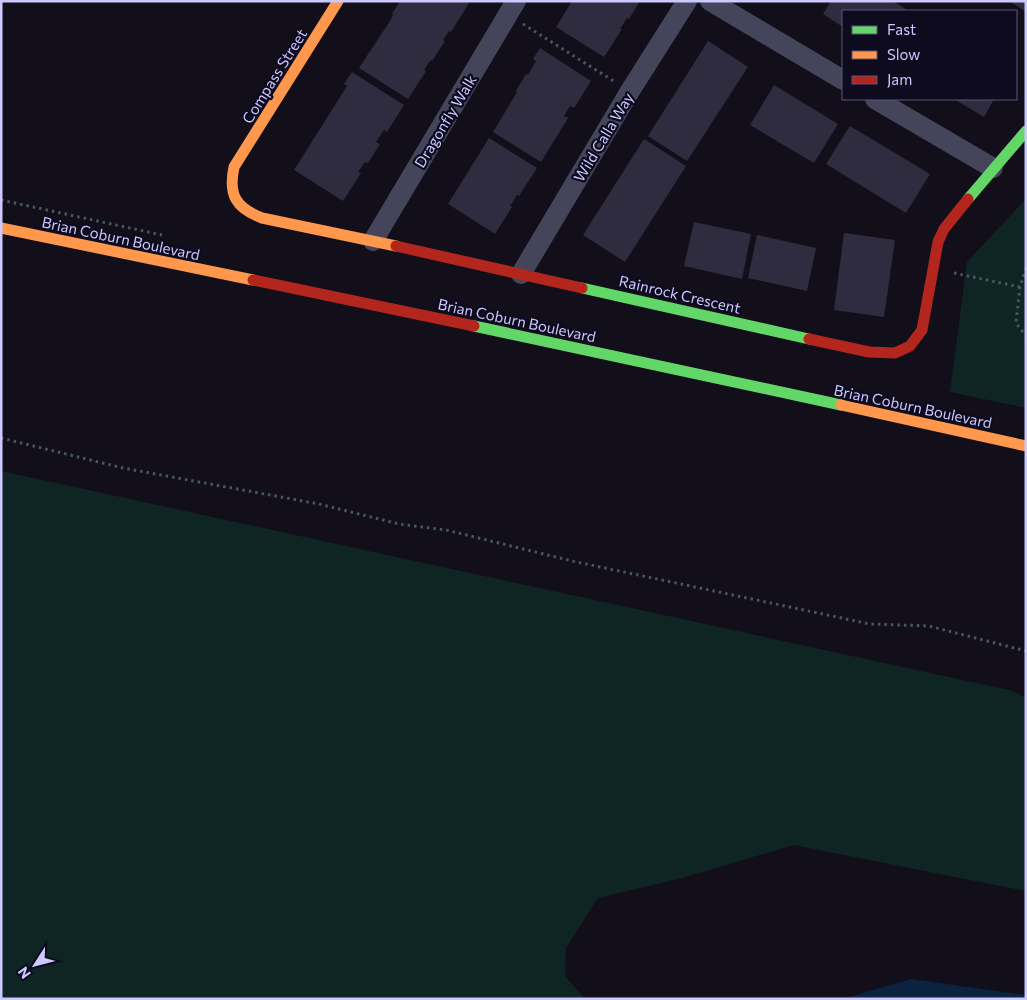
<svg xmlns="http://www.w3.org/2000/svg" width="1027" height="1000" font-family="Commissioner,sans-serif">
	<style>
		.green { fill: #0f2524 }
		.water { fill: #0b2240 }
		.building { fill: #2e2c3e }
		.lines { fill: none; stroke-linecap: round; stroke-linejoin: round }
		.path { stroke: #465662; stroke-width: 3; stroke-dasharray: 2.5 4; stroke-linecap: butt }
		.street { stroke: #44455b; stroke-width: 20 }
		.fast { stroke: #63d668; stroke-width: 11 }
		.slow { stroke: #ff974d; stroke-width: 11 }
		.jam { stroke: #b3261e; stroke-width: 11 }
		.labels { text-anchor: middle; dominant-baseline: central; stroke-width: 4.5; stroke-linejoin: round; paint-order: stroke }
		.street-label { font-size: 15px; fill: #ccc9ff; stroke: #0e0b1f }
	</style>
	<rect width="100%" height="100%" fill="#120f1a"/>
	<g class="green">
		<path d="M1026,199V408L950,392L967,262Z"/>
		<path d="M1,471L1013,691L1026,698V891L794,845L682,878L598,898L566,948L565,976L585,999H1Z"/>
	</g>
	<path class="water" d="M911,979L1026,995V999H842Z"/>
	<g class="building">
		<path d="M400,1H465L469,3L451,32L449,31L443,40L445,41L432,61L431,60L427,65L424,70L426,71L408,99L359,68L390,21L393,15L392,14Z"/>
		<path d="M572,1H640L629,19L627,18L620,29H622L604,57L556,27Z"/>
		<path d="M831,1H893L909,11H843V27L823,14Z"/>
		<path d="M1009,1H1026V10L1025,11Z"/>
		<path d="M708,41L748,67L687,161L648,136Z"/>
		<path d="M540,48L591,81L574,108L570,106L564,116L568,118L541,162L493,132L517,92L516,91L526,74L528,75L536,61L533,59Z"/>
		<path d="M352,72L404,105L387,132L384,130L376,142L380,144L368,163L365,162L358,172L361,173L343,201L294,170L347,86L344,84Z"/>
		<path d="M774,85L838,124L814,163L750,125Z"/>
		<path d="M954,99H994L984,117Z"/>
		<path d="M850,126L930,174L906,213L826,164Z"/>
		<path d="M489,138L537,168L519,196L517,195L514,200L510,206L512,207L495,234L448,204Z"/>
		<path d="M644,139L686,166L625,262L583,235Z"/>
		<path d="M694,222L751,234L742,279L684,266Z"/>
		<path d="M844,233L895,240L884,317L834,310Z"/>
		<path d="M757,235L816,248L807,291L748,278Z"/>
	</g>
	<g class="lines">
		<g class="path">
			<path d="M523,24L615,82"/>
			<path d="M1,200L162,235"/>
			<path d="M1026,268L1020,287L1016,323L1026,336"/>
			<path d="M954,273L1020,287"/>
			<path d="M1,438L123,468L319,504L399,524L446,530L572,561L870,624L929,626L1026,651"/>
		</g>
		<g class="street">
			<path d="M710,1L843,80"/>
			<path d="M875,99L993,168"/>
			<path d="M373,241L516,1"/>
			<path d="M521,274L630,91L687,1"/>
		</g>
		<g class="fast">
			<path d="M968,199L1026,131"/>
			<path d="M582,288L809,339"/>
			<path d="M474,326L841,405"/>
		</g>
		<g class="slow">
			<path d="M338,1L234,167C228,195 236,208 262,218L396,246"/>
			<path d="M1,228L253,280"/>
			<path d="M841,405L1026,446"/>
		</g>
		<g class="jam">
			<path d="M396,246L582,288"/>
			<path d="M253,280L474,326"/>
			<path d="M809,339L869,352L895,353L910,346L922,330L938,242L944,229L968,199"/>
		</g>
	</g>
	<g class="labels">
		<g class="street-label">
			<text transform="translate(274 76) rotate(-58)">Compass Street</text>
			<text transform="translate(445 121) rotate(-59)">Dragonfly Walk</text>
			<text transform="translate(603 137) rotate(-59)">Wild Calla Way</text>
			<text transform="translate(121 238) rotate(12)">Brian Coburn Boulevard</text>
			<text transform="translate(680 294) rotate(13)">Rainrock Crescent</text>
			<text transform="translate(517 320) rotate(12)">Brian Coburn Boulevard</text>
			<text transform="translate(913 406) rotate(12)">Brian Coburn Boulevard</text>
		</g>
	</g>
	<rect width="1027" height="1000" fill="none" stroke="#ccc9ff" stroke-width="5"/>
	<rect x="842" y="10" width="175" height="90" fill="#0e0b1f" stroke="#5a5779"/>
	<rect x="852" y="26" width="25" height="8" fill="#63d668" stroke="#5a5779"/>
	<text x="887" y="35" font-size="15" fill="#ccc9ff">Fast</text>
	<rect x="852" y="51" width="25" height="8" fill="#ff974d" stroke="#5a5779"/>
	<text x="887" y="60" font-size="15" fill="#ccc9ff">Slow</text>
	<rect x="852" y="76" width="25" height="8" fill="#b3261e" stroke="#5a5779"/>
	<text x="887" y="85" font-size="15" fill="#ccc9ff">Jam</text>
	<g transform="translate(35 965) rotate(234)" stroke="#0e0b1f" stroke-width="4" paint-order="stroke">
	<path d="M0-4L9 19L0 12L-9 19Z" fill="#ccc9ff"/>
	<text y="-8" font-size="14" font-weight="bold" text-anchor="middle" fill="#ccc9ff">N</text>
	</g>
</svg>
